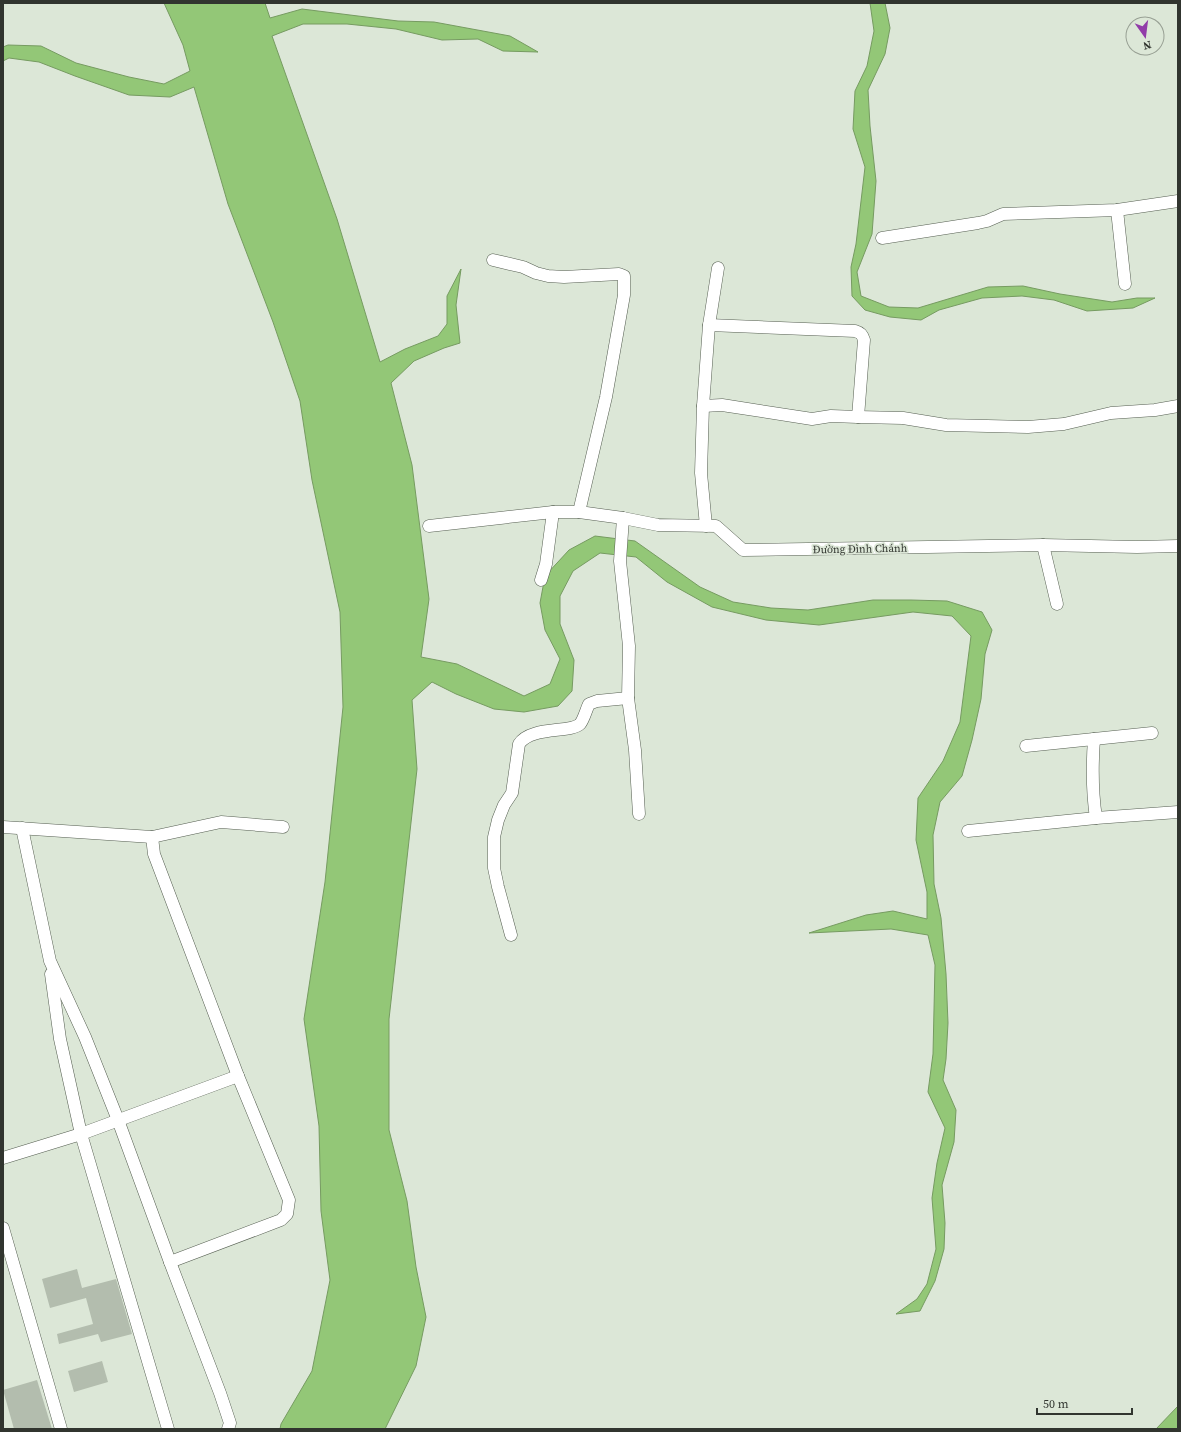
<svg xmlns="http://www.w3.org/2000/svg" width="1181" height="1432" font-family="'Source Serif 4',serif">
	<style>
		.water { fill: #93c777; stroke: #769b61 }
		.building { fill: #b3bdae }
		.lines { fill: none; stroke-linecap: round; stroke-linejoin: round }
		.minor-casing { stroke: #565f52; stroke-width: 13 }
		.minor { stroke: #fff; stroke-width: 12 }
		.labels { text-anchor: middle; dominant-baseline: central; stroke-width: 3.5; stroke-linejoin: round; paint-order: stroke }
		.street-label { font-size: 11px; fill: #31352f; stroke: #dce7d7 }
	</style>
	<rect width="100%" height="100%" fill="#dce7d7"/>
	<g class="water">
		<path d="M164,3H265L270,18L302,9L398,21L434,22L510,36L538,52L503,51L478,39L442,40L396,29L347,24H303L272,36L337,219L380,362L405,349L438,336L447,324V296L461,269L456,305L460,343L444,348L414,361L391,383L412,465L429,599L421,657L457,664L524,696L550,684L560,659L545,630L540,603L545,576L569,550L595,536L635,541L700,587L733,602L771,608L808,610L873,600H911L947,601L982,612L992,630L985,654L981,699L972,740L962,776L940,802L933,835L934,884L941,918L946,974L948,1023L946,1059L943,1080L956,1110L954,1142L942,1185L945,1223L944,1249L935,1281L920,1311L896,1314L917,1299L927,1284L936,1249L932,1198L937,1163L945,1128L928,1092L933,1054L935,965L928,935L891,929L809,933L866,915L893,911L927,919V892L916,840L918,798L943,761L960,722L971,636L952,616L913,612L819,625L766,620L712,607L667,582L636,557L600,553L573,571L560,596V624L574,660L572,691L558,706L524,712L494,709L456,694L432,682L412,700L417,769L389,1019V1130L407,1201L416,1267L426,1317L416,1366L385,1429H280L281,1424L312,1371L330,1280L321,1211L319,1126L304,1019L325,882L343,707L340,612L312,480L300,401L273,322L228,204L194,87L170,97L129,95L75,76L39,62L9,58L3,61V47L8,45L41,46L76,63L129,77L164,84L190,71L183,45Z"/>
		<path d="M870,3H885L890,28L885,54L868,90L870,126L876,181L872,234L857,272L861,296L889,307L918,308L988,287L1023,286L1060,294L1112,302L1137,298H1155L1133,308L1087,311L1054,300L1022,296L982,298L939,310L921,320L890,317L865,310L852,296L851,267L856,244L865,167L853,129L855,91L867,66L874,31Z"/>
		<path d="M1178,1406V1429H1156Z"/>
	</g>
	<g class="building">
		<path d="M77,1269L82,1288L116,1279L132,1334L101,1342L98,1334L59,1344L57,1334L93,1324L86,1298L50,1308L42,1279Z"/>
		<path d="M102,1361L108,1382L74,1392L68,1371Z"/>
		<path d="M37,1380L52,1429H14L3,1390Z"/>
	</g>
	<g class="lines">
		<defs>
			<g id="minor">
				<path d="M1117,210L1125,284"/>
				<path d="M882,238L978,223L987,221L1003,214L1117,210L1178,201"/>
				<path d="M493,260L523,267L536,273L548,276L564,277L619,274L624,276V295L606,397L579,512"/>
				<path d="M709,325L855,331C861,333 862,334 864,340L858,417"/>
				<path d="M703,406L722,405L812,419L831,416L858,417L903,418L946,425L1028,427L1064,424L1111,413L1155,410L1178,406"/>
				<path d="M623,518L620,561L629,646L628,698L635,750L639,814"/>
				<path d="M429,526L553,512H579L623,518L658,525L716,526L743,550L1043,545L1137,547L1178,546"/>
				<path d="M706,526L701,473L703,406L709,325L718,268"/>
				<path d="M1043,545L1057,604"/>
				<path d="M541,580L546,564L553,512"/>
				<path d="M1094,739C1092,766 1092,791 1096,818"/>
				<path d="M1026,746L1152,733"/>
				<path d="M3,827L152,837L221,822L283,827"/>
				<path d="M22,828L50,961L85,1037L118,1120L170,1262L220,1393L230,1423L228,1429"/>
				<path d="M968,831L1096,818L1178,812"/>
				<path d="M152,837L154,854L238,1076L289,1200L287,1214L281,1220L170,1262"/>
				<path d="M511,935L498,887L494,868V837L498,820L504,805L512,793L519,744C531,726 571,733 580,724C584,719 586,710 589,704L597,701L628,698"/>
				<path d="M51,974L60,1039L81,1134L168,1429"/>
				<path d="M3,1158L81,1134L238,1076"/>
				<path d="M3,1228L61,1429"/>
			</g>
		</defs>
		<use href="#minor" class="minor-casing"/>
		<use href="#minor" class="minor"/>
	</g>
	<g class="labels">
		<g class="street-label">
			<text transform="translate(860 549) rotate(-1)">Đường Đình Chánh</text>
		</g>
	</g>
	<rect width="1181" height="1432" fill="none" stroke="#31352f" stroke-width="8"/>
	<g transform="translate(1145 36) rotate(166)"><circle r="19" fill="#dce7d7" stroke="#98a094"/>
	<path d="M0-3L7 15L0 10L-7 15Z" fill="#923ca9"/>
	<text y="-6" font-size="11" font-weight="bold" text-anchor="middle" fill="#31352f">N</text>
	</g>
	<path d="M1037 1408v6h95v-6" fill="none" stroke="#31352f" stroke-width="2"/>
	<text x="1043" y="1408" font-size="12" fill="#31352f" stroke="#dce7d7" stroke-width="3" paint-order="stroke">50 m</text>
</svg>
